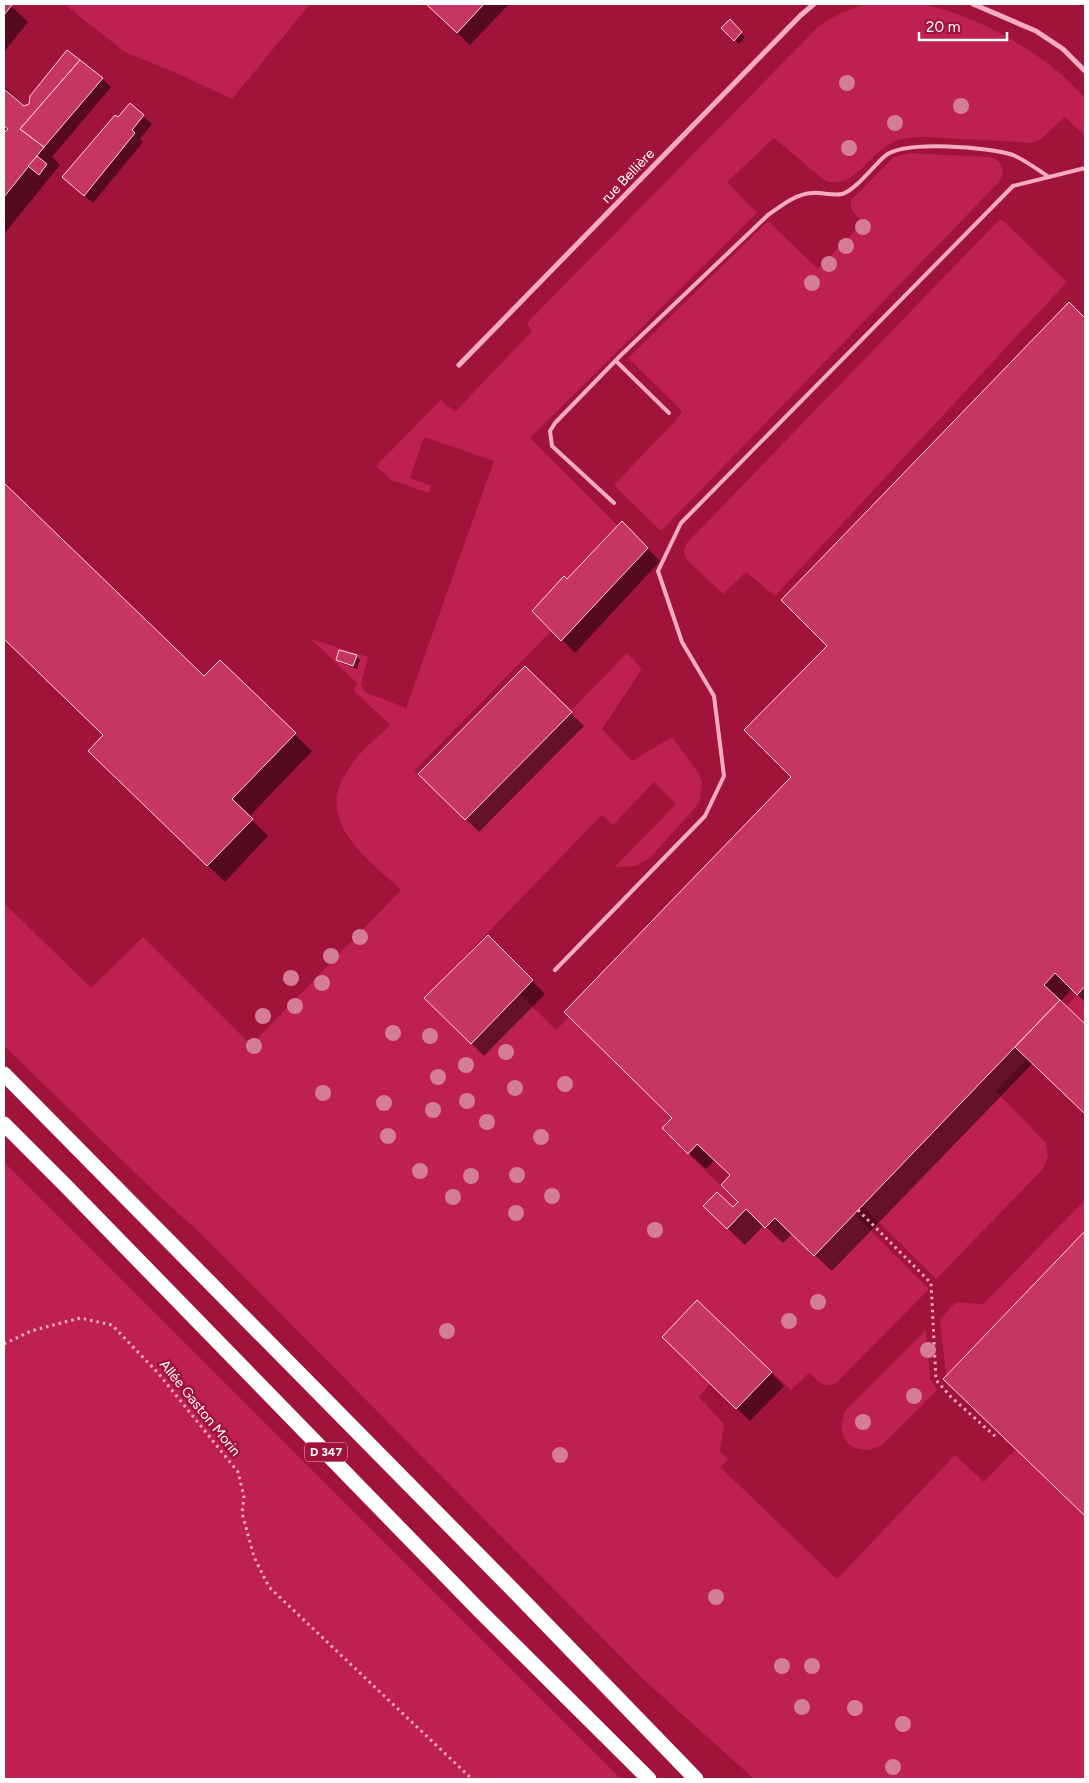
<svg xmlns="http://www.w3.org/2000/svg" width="1089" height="1783" font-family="Figtree,sans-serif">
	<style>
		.green { fill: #be214f }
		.shadow { fill: #0007 }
		.building { fill: #c53760; stroke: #fed4e0 }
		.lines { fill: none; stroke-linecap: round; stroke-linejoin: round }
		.path { stroke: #f5acc1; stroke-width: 3; stroke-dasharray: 2.5 4; stroke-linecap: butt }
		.lane { stroke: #f5acc1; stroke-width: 4 }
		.street { stroke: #f5acc1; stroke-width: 5 }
		.highway { stroke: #fff; stroke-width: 15 }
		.tree { fill: #d47d95 }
		.labels { text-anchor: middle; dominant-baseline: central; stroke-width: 5; stroke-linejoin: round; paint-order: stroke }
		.shield { fill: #a0133a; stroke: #e2b8c4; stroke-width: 1 }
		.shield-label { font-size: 12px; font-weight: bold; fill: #fff }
		.street-label { font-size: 14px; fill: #fff; stroke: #a0133a }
	</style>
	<rect width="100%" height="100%" fill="#a0133a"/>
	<g class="green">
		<path d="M64,4H310L232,99L181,75L125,52Z"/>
		<path d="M868,4C885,4 905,1 922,4C967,13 1019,40 1055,69C1066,78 1075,88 1085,98V136L1065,117L1041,139L1031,143C1007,141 982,140 958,139C938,138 912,134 893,142C870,152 852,193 824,180L774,138L727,182L757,213L530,438L618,526L568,579L564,576L532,611L551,631L414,771L465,820L627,653L642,669L602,729L632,761L672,737L699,774L702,783L700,800L695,808L650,858L636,866L615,867L676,804L654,782L613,825L602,815L424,998L471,1044L520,994L556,1030L569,1017L672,1118L662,1129L738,1202L733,1207L717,1192L704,1206L727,1229L746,1209L775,1218L854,1214L929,1289L836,1383C824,1390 818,1380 809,1373L791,1390L697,1301L662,1337L710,1384L699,1397L724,1424L720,1451L728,1459L720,1467L837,1579L955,1455L984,1482L1016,1449L1085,1516V1779H754L644,1680L200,1233L155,1192L4,1046V903L91,988L143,937L251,1045L401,890C366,857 311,820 350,767C360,751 377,738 390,725L353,690L358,684L311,639L368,657L361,684L365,692L406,708L494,461L424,437L410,478L431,486L429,493L391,480L376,466L441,400L455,412L532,331L527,323L818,27C834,16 849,8 868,4Z"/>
		<path d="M909,153L990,157C999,159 1002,165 1003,174L998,183L661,531L614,485L676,420L682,411L628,358L766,223H770L818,269L863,222C856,215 849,211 851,200L894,157Z"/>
		<path d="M999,220H1002L1067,282L775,596L746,572L723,594L686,559L684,550L686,544Z"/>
		<path d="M1085,986V1024L1067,1006Z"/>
		<path d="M1015,1047L1027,1059L996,1091L1046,1143L1048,1157L1042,1170L936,1279L862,1206Z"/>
		<path d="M4,1162L621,1779H4Z"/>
		<path d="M1085,1200V1231L946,1375L940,1319L956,1302L983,1304Z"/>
		<path d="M926,1330L930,1378L937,1390L883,1444C857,1461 831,1438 846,1410Z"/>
	</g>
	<g class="shadow">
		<path d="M4,4H9L28,22L4,52Z"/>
		<path d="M427,4H509L470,45Z"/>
		<path d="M730,21L745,37L739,44L723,28Z"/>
		<path d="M102,79L111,87L52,157L60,165L4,234V135L8,131L5,129L4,130V86L24,107Z"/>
		<path d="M130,105L152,124L140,139L143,142L93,203L73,186L118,119Z"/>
		<path d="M1069,304L1085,319V1002L1072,989L1060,1002L1085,1026V1113L1033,1063L832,1271L792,1234L783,1243L764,1225L745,1245L705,1206L733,1209L740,1202L731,1175L715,1160L706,1169L680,1145L673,1118L793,777L829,646Z"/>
		<path d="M4,485L204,678L220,662L312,751L249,817L268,836L225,882L106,767L104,735L4,638Z"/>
		<path d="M622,523L660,561L575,653L534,611L568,581Z"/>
		<path d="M356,656L360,660L357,669L341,663L337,659Z"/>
		<path d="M525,668L584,726L479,832L420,774Z"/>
		<path d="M488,936L545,994L484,1056L426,998Z"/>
		<path d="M1085,1233V1515L945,1379Z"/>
		<path d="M664,1337L771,1373L784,1386L750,1421Z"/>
	</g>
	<g class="building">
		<path d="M4,4L12,5L4,15Z"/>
		<path d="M426,4H484L457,33Z"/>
		<path d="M730,19L742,32L734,41L721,28Z"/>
		<path d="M67,50L80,60L20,129L44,147L4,197V133L8,129L4,126V89L24,106L29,104L30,96Z"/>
		<path d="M80,60L103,78L44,147L20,129Z"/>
		<path d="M130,103L144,115L132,130L135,133L84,196L62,177L115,115L118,117Z"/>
		<path d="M37,156L47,164L39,175L28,166Z"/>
		<path d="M1069,302L1085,318V986L1077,995L1055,973L1044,985L1060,1000L814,1256L775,1218L765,1228L746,1209L727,1229L703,1206L717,1192L733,1207L738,1202L721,1185L730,1175L697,1144L688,1154L662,1128L672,1118L564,1012L791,777L744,730L827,646L781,600Z"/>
		<path d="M4,483L204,676L220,660L296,733L232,799L253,819L207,866L88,751L103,735L4,639Z"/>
		<path d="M622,521L648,548L561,641L532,611L564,576L567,579Z"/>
		<path d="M339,650L357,655L353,666L336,660Z"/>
		<path d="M525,666L572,712L465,820L418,774Z"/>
		<path d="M488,935L533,980L471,1044L424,998Z"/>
		<path d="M1060,1000L1085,1024V1114L1015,1047Z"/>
		<path d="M1085,1231V1516L943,1379Z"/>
		<path d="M697,1300L772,1372L736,1409L662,1337Z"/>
	</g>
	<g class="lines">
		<g class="path">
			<path d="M858,1210L931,1283L936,1380L951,1397L996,1437"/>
			<path d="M4,1344L31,1331L80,1318L112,1325L158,1373L238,1472L244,1497L242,1513L254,1557L269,1587L472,1779"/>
		</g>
		<g class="lane">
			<path d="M616,361L669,413"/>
			<path d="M614,503L552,446L550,431L555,423L621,355L768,215C781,206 795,194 812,193C821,192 833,196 842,194C855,191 875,164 885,156C904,140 989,147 1013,155C1025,160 1038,170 1049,177"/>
			<path d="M555,970L705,816L724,776L714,696L682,642L658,571L681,523L1013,186L1085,168"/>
		</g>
		<g class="street">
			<path d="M973,4L1036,31L1063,49L1085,71"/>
			<path d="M459,365L801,15L814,4"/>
		</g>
		<g class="highway">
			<path d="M4,1074L514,1591L696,1779"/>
			<path d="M4,1124L65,1185L480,1611L649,1779"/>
		</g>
	</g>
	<g class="tree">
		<circle cx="847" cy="83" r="8"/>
		<circle cx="961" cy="106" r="8"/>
		<circle cx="895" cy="123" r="8"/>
		<circle cx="849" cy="148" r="8"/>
		<circle cx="863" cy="227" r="8"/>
		<circle cx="846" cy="246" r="8"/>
		<circle cx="829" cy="264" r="8"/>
		<circle cx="812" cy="283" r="8"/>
		<circle cx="360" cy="937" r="8"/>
		<circle cx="331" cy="956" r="8"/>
		<circle cx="291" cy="978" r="8"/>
		<circle cx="322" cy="983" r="8"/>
		<circle cx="295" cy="1006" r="8"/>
		<circle cx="263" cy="1016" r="8"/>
		<circle cx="393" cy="1033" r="8"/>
		<circle cx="430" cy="1036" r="8"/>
		<circle cx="254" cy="1046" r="8"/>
		<circle cx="506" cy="1052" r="8"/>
		<circle cx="466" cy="1065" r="8"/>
		<circle cx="438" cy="1077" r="8"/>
		<circle cx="565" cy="1084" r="8"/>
		<circle cx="515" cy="1088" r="8"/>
		<circle cx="323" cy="1093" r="8"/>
		<circle cx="467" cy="1101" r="8"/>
		<circle cx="384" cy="1103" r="8"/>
		<circle cx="433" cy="1110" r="8"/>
		<circle cx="487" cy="1122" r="8"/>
		<circle cx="388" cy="1136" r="8"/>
		<circle cx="541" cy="1137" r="8"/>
		<circle cx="420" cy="1171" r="8"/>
		<circle cx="517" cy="1175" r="8"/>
		<circle cx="471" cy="1176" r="8"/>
		<circle cx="552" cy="1196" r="8"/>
		<circle cx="453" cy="1197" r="8"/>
		<circle cx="516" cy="1213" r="8"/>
		<circle cx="655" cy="1230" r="8"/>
		<circle cx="818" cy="1302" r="8"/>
		<circle cx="789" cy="1321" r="8"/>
		<circle cx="447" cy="1331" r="8"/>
		<circle cx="928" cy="1350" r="8"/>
		<circle cx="914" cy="1396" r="8"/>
		<circle cx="863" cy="1422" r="8"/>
		<circle cx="560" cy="1455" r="8"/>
		<circle cx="716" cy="1597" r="8"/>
		<circle cx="782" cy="1666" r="8"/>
		<circle cx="812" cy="1666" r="8"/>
		<circle cx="802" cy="1707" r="8"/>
		<circle cx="855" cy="1708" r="8"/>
		<circle cx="903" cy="1724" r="8"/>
		<circle cx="893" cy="1767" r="8"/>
	</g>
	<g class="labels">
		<rect class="shield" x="305" y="1442.5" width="42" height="19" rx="4"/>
		<g class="shield-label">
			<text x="326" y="1452">D 347</text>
		</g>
		<g class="street-label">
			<text transform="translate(628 176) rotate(-46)">rue Bellière</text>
			<text transform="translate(200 1408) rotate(51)">Allée Gaston Morin</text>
		</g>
	</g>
	<rect width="1089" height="1783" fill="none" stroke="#ffffff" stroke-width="10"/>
	<path d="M919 32v8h88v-8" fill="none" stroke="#ffffff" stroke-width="2.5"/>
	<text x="926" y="32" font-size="15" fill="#ffffff" stroke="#a0133a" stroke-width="4" paint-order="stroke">20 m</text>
</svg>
